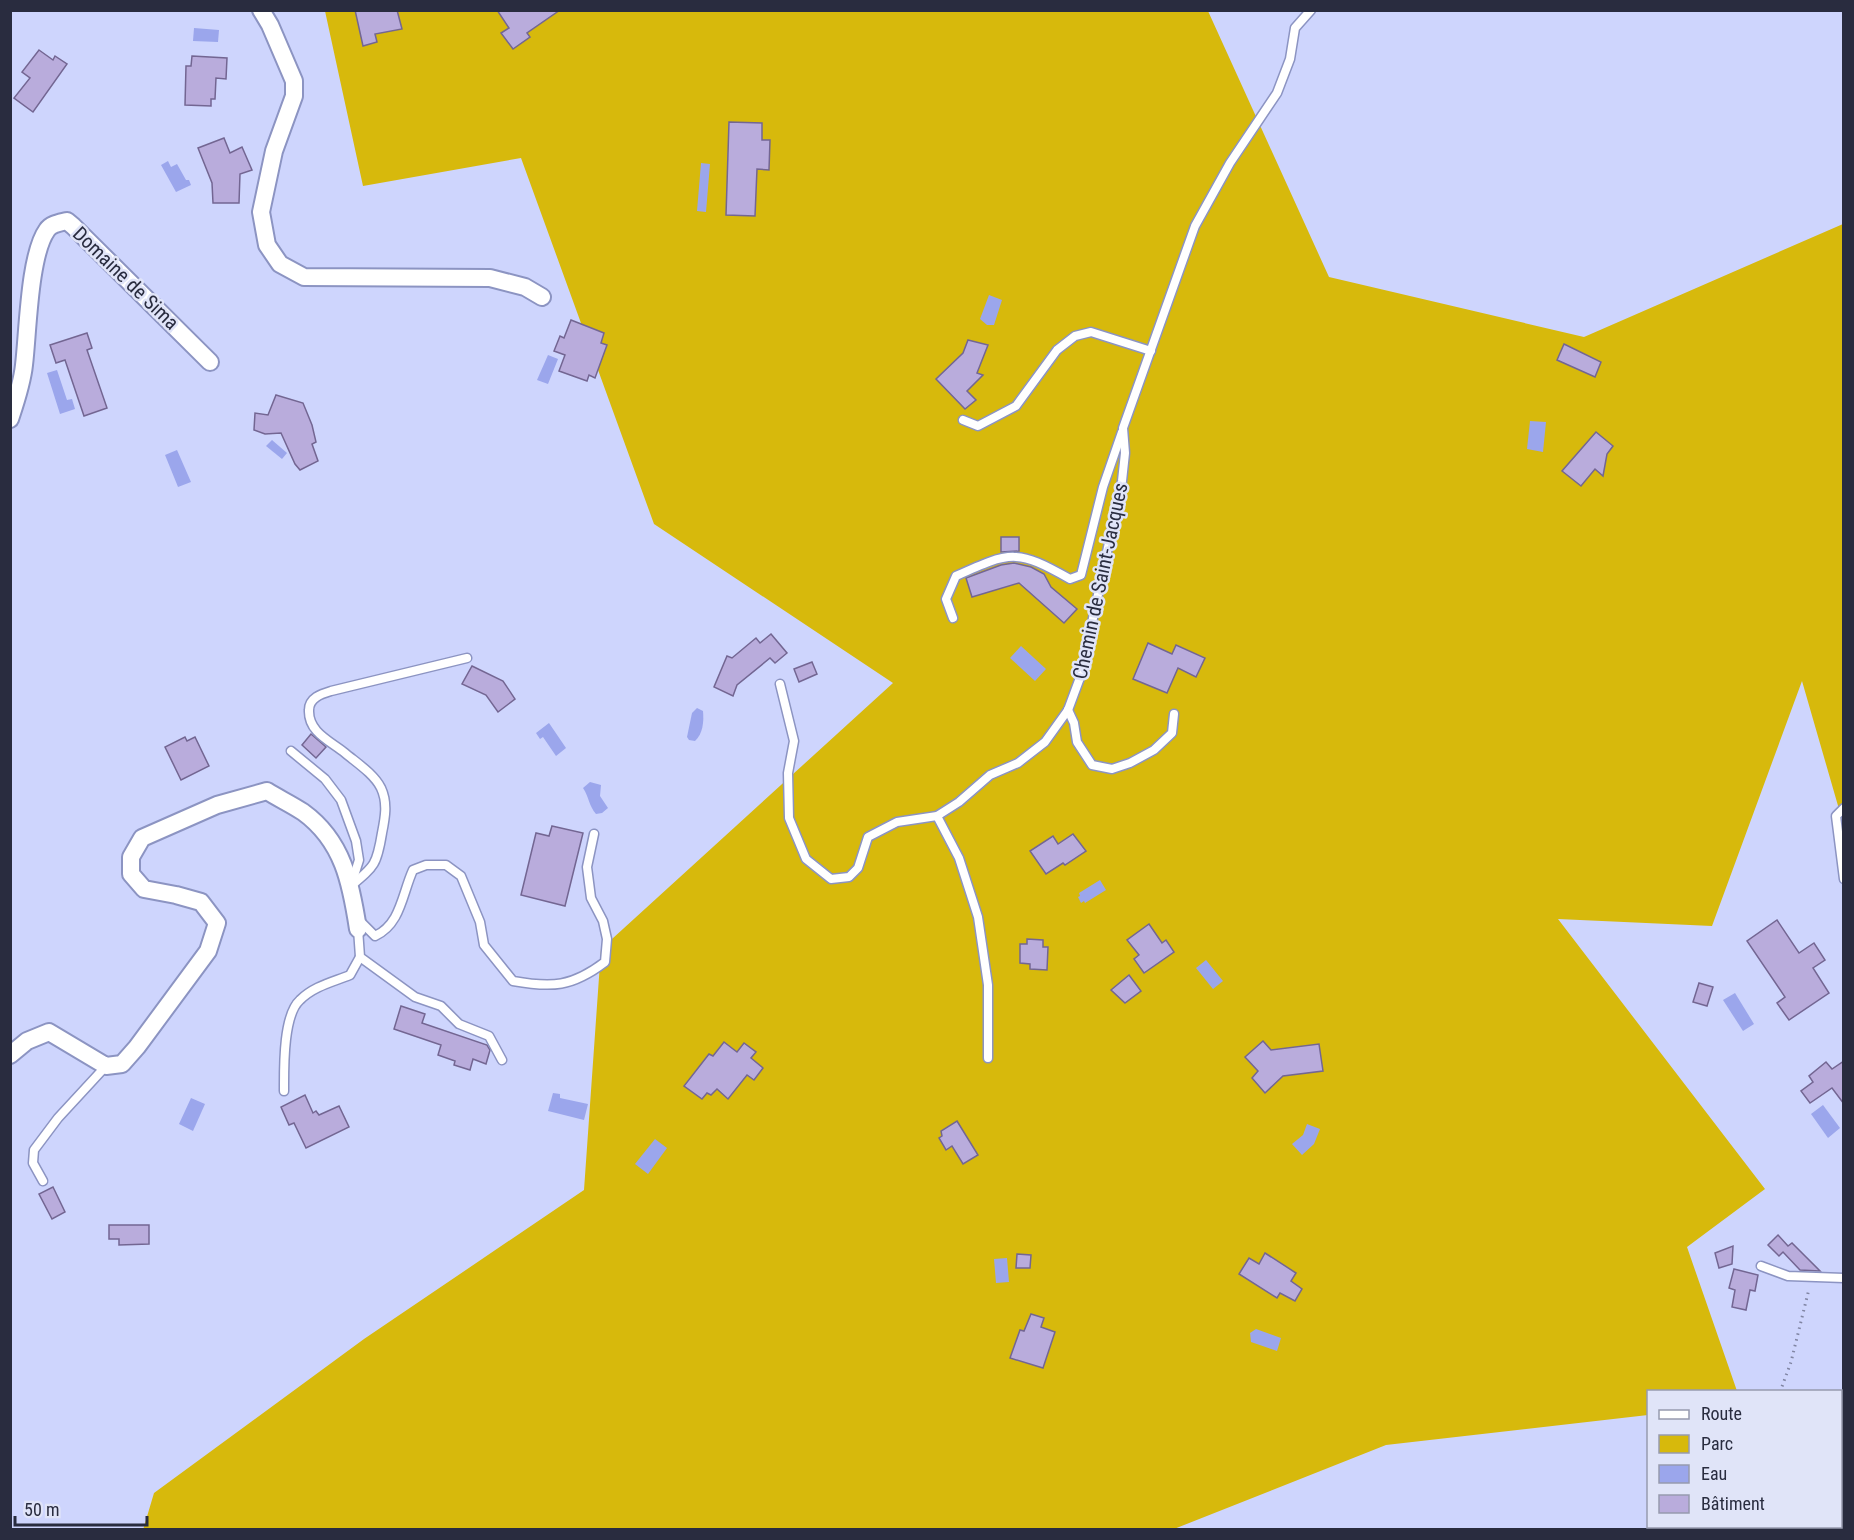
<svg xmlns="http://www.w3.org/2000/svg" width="1854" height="1540" font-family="'Roboto Condensed',sans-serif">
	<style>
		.green { fill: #d7b90c }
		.water { fill: #9ba6ec }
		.building { fill: #b9acdc; stroke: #736692; stroke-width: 1.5 }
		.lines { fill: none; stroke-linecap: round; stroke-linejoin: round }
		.lane-casing { stroke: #8c94c2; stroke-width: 11 }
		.street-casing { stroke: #8c94c2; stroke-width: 20 }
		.path { stroke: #8085a3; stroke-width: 3; stroke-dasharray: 1.5 4.5; stroke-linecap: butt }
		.lane { stroke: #fff; stroke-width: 8 }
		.street { stroke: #fff; stroke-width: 16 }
		.labels { text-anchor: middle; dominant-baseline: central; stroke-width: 5; stroke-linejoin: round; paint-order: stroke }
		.street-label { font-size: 20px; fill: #292c3f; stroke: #e0e4f8 }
	</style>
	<rect width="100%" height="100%" fill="#ced5fd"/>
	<path class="green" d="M325,11H1208L1329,277L1584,337L1843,224V823L1802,681L1712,926L1558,919L1765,1189L1687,1247L1737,1391L1648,1392V1415L1386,1445L1174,1529L143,1530L154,1493L364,1339L584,1190L601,949L893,683L654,524L521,158L363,186Z"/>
	<g class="water">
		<path d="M194,28L219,30L218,42L193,41Z"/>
		<path d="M168,161L171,167L177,164L186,180H189L191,185L176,192L161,165Z"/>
		<path d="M701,163L710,164L706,212L697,211Z"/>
		<path d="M989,295L1002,300L994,325H987L980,319Z"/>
		<path d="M548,355L558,359L548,384L537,380Z"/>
		<path d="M57,370L67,400L72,399L75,409L60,414L47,373Z"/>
		<path d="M1530,421L1546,422L1543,452L1527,449Z"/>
		<path d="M272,440L287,453L282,459L266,446Z"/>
		<path d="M177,450L191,482L178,487L165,455Z"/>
		<path d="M1021,646L1046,669L1035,681L1010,658Z"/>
		<path d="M697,708L703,711C704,721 703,734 695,741L689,740L687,737L692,713Z"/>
		<path d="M549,723L566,748L556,756L543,737L540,739L536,733Z"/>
		<path d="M590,782L601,785L600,796L608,808L602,813L596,814C589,806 589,797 583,788Z"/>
		<path d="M1100,880L1106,890L1085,903L1084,901L1081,903L1078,897L1080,896L1079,893Z"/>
		<path d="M1206,960L1223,981L1213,989L1196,968Z"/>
		<path d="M1735,993L1754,1024L1743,1031L1723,1000Z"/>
		<path d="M553,1093L560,1094V1098L588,1104L584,1120L548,1111Z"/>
		<path d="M191,1098L205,1104L193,1131L179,1124Z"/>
		<path d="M1823,1105L1840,1128L1828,1138L1811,1114Z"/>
		<path d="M1307,1124L1320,1129L1314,1144L1302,1155L1292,1144L1303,1135Z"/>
		<path d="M655,1139L667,1148L648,1174L635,1164Z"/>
		<path d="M1007,1258L1009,1282L996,1283L994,1259Z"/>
		<path d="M1256,1329L1281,1338L1277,1351L1251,1342L1250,1333Z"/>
	</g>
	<g class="building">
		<path d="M355,10H397L402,29L375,34L377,42L363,46Z"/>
		<path d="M497,10H560L527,33L530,37L513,49L501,33L509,28Z"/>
		<path d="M39,50L53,60L55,56L67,64L33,112L14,98L30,78L22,72Z"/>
		<path d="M192,56L227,58L226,79L216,78L215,99H211V106L185,105L186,66H191Z"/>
		<path d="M729,122L762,123V140H770L769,170L757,169L755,216L726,215Z"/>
		<path d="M224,138L230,153L242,147L252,170L240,174L239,203H213L212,183L198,148Z"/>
		<path d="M571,320L604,333L601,343L607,345L595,378L589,375L587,381L559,371L565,355L554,351L560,336L564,338Z"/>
		<path d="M87,333L92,348L87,350L107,408L84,416L65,360L56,363L50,345Z"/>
		<path d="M968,340L988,345L977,373L983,375L967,391L976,400L965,409L936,379L963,353Z"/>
		<path d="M1564,344L1601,362L1595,377L1557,360Z"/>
		<path d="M276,395L303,403L312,425L316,442L312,444L318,461L300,470L295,464L281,433L265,434L254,430L255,413L268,415Z"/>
		<path d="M1596,432L1613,446L1607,454L1603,476L1595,469L1581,486L1562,471Z"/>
		<path d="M1001,537H1019V551L1001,552Z"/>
		<path d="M1014,563L1031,567L1044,574L1051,587L1077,609L1064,623L1019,583L972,597L966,578L1001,565Z"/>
		<path d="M771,634L787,653L775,663L770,658L737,685L733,696L714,687L727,656L732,658L756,638L760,643Z"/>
		<path d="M1148,643L1172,654L1176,645L1205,658L1196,677L1178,668L1167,693L1133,679Z"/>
		<path d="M812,662L817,674L799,682L794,669Z"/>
		<path d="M472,666L503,681L515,699L498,712L486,695L462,684Z"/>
		<path d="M311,734L326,747L316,758L302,745Z"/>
		<path d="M185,737L187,741L195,737L209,766L181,780L165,747Z"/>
		<path d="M552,826L583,833L565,906L521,895L536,833L549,836Z"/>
		<path d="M1073,834L1086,851L1065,865L1063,863L1046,874L1030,851L1053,836L1058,844Z"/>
		<path d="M1777,920L1799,953L1814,943L1825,960L1813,968L1829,993L1789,1020L1777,1003L1785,997L1747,941Z"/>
		<path d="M1149,924L1162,943L1166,940L1174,952L1144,973L1134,959L1139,955L1127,940Z"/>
		<path d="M1027,939L1043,940V947H1048L1047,970L1030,969V964L1020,963V944H1027Z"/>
		<path d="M1129,975L1141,991L1125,1003L1111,990Z"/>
		<path d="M1699,983L1713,987L1707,1006L1693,1002Z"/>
		<path d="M401,1006L425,1014L422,1023L487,1045L490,1050L486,1064L473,1059L470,1070L454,1065L455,1061L438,1055L441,1045L394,1029Z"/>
		<path d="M1263,1041L1271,1050L1319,1044L1323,1071L1283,1076L1265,1093L1252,1078L1258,1071L1245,1057Z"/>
		<path d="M724,1042L737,1052L744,1043L756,1052L751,1058L763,1068L754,1080L747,1075L728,1099L717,1089L711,1095L707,1093L702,1099L684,1086L709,1054L713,1056Z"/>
		<path d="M1844,1061V1104L1832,1088L1810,1103L1801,1091L1813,1082L1809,1076L1826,1062L1832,1069Z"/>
		<path d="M305,1095L313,1113L316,1111L319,1115L339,1106L349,1127L306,1148L294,1123L289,1125L281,1107Z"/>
		<path d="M957,1121L978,1155L963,1164L952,1146L946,1150L939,1138L942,1136L941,1131Z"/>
		<path d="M53,1187L65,1212L52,1219L39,1194Z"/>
		<path d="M109,1225H149V1244L119,1245V1239H109Z"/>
		<path d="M1778,1235L1788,1246L1792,1243L1820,1271L1800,1270L1783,1252L1779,1256L1768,1245Z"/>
		<path d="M1733,1246L1732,1264L1719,1268L1715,1253Z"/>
		<path d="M1265,1253L1296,1273L1291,1281L1302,1289L1295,1301L1280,1293L1277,1298L1239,1274L1249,1258L1259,1264Z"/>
		<path d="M1017,1254L1031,1255L1030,1268H1016Z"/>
		<path d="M1734,1269L1758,1275L1755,1291L1750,1290L1746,1310L1732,1307L1735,1290L1729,1288Z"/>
		<path d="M1031,1314L1044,1318L1041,1327L1055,1332L1043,1368L1010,1358L1020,1330L1024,1331Z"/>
	</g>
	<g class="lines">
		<defs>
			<g id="lane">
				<path d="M963,420L978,426L1016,406L1057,350L1075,336L1091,332L1151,351"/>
				<path d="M953,618L946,599L956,576C1011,551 1017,549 1070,579L1081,575L1103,487L1122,432"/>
				<path d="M780,684L794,741L788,773L789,818L806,859L831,879L849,877L858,868L868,837L897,822L937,816L959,802L990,775L1018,763L1045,742L1068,710L1081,675L1122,481L1125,453L1123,428L1195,226L1230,163L1277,93L1290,59L1295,28L1311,10"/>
				<path d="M1068,710L1074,723L1077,742L1092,765L1112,769L1130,763L1154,750L1172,733L1174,714"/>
				<path d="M291,751L325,779L341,800L356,841L359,860L352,882"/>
				<path d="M1844,808L1836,816L1844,879"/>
				<path d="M937,816L959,858L978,917L988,985V1058"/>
				<path d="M351,886C375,866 377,864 382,833C385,818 388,803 381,788C374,774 357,763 345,753C330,741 308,732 309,710C309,698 321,694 331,691L467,658"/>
				<path d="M358,919L375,936C401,924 402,894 413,870L426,865H446L461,876L480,922L484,945L513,981C552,988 572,987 605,962L607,939L603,921L591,898L587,867L594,834"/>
				<path d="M358,929L360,957L415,997L441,1006L459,1024L489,1036L502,1060"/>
				<path d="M284,1091C284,1068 283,1015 300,1000C314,986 333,982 350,975L360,957"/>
				<path d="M43,1181L33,1163L34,1150L58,1118L106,1066"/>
				<path d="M1761,1266L1788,1276L1844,1278"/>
			</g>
			<g id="street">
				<path d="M261,10L270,25L294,81V96L274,151L261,212L267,245L280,264L304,277L490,278L525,287L542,297"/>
				<path d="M10,419C16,401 22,384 24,365C28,332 29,255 47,230C51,224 59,223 67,221L73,226L210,362"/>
				<path d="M10,1055L27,1041L49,1032L106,1066L122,1064L137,1047L208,951L217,923L201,902L176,895L144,889L131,874V857L142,838L217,805L267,791C278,798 291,804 303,812C343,841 351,883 358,929"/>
			</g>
		</defs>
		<use href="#lane" class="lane-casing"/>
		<use href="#street" class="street-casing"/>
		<g class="path">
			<path d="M1780,1392L1791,1362L1809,1289"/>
			<path d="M1658,1530L1661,1526"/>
		</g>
		<use href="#lane" class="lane"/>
		<use href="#street" class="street"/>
	</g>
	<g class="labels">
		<g class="street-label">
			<text transform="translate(126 278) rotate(44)">Domaine de Sima</text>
			<text transform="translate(1100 581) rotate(-78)">Chemin de Saint-Jacques</text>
		</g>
	</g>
	<rect width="1854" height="1540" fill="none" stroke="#292c3f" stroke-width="24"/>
	<rect x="1647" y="1390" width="195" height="138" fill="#e0e4f8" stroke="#979aae" stroke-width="1.5"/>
	<rect x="1659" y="1410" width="30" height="9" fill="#ffffff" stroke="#979aae" stroke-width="1.5"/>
	<text x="1701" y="1420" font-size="18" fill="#292c3f">Route</text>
	<rect x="1659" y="1435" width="30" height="18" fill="#d7b90c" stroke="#979aae" stroke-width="1.5"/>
	<text x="1701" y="1450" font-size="18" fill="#292c3f">Parc</text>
	<rect x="1659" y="1465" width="30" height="18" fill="#9ba6ec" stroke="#979aae" stroke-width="1.5"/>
	<text x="1701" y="1480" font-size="18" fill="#292c3f">Eau</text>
	<rect x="1659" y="1495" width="30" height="18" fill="#b9acdc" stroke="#979aae" stroke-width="1.5"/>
	<text x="1701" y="1510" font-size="18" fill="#292c3f">Bâtiment</text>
	<path d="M15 1516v9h132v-9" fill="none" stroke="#292c3f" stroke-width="3"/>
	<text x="24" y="1516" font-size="18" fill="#292c3f" stroke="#e0e4f8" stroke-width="4.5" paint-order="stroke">50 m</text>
</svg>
